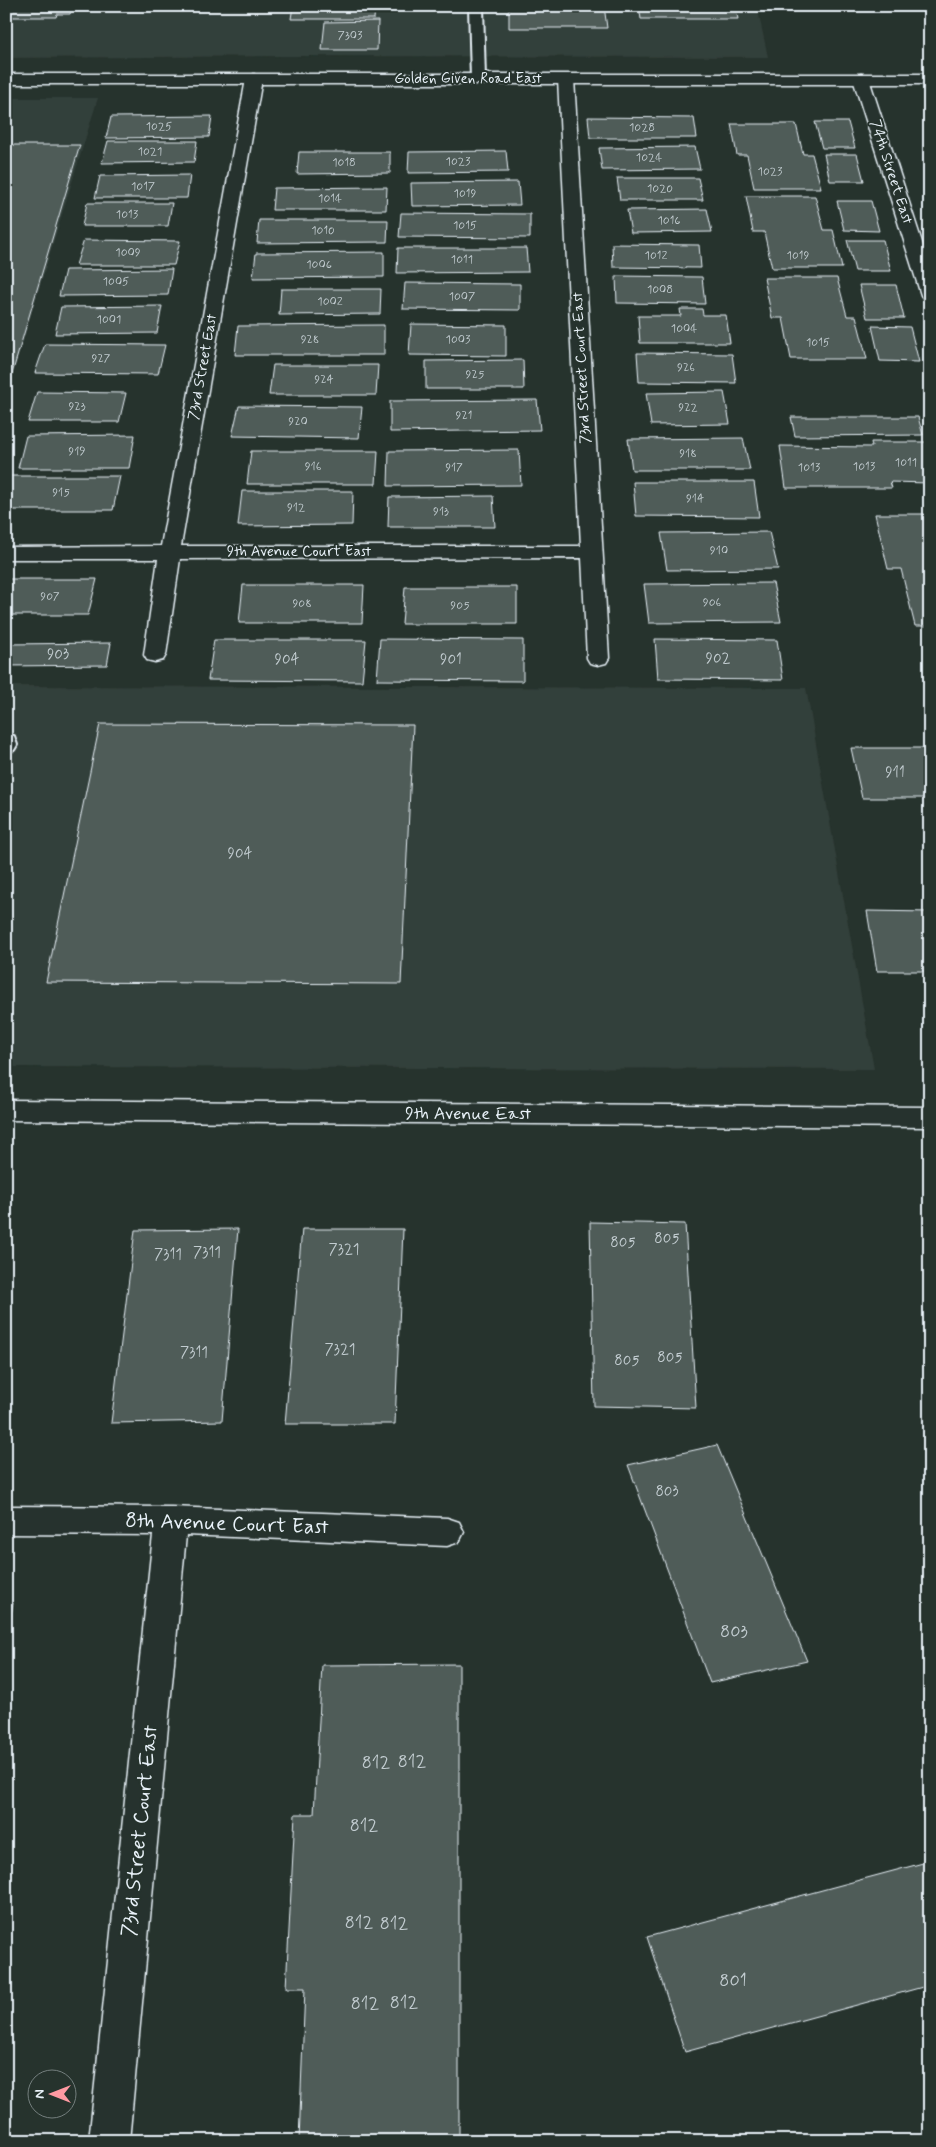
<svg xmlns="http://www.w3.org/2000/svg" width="936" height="2147" font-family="Mynerve,sans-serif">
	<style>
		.built { fill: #333f3a }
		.building { fill: #505c59; stroke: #e8f1f8 }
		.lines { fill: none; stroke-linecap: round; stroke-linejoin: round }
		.service-casing { stroke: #e8f1f8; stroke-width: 4 }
		.minor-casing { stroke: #e8f1f8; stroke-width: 3 }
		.tertiary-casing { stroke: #e8f1f8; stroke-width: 3 }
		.service { fill: #26332d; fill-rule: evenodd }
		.minor { fill: #26332d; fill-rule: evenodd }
		.tertiary { fill: #26332d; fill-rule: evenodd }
		.labels { text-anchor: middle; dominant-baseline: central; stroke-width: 4; stroke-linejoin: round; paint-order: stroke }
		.far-number-label { font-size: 12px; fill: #c2ccd0 }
		.far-street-label { font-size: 15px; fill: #e8f1f8; stroke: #26332d }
		.number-label { font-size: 15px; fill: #c2ccd0 }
		.street-label { font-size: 18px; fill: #e8f1f8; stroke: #26332d }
		.near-number-label { font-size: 18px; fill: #c2ccd0 }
		.near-street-label { font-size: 21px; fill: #e8f1f8; stroke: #26332d }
	</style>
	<rect width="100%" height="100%" fill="#26332d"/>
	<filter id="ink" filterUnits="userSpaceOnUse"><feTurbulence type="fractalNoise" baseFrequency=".02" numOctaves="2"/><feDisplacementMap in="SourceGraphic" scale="10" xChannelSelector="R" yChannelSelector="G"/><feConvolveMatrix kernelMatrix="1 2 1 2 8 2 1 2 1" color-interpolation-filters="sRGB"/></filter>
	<g filter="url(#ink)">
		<g class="built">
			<path d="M6,6H757L768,57L284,56L6,58Z"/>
			<path d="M6,98H98L6,396Z"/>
			<path d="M6,686L806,688L874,1069L6,1067Z"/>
		</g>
		<g class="building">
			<path d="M6,6H73L70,14H57L56,17H6Z"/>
			<path d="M293,6H375L374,19H291Z"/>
			<path d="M509,6H604L607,28H509Z"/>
			<path d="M639,6H735L738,19H641Z"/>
			<path d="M378,21L377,50H322L325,22Z"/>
			<path d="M212,116L209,137L106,138L111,117Z"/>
			<path d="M588,117L694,118L697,138H590Z"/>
			<path d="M815,122H848L855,148H822Z"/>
			<path d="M731,124H796L803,154H812L821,188H754L747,155H737Z"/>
			<path d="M108,141H197L194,162L102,163Z"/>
			<path d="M6,145H80L6,394Z"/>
			<path d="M695,147L700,169L602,170L599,148Z"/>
			<path d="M506,151L508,172L408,173L409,152Z"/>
			<path d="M299,152H390V173L297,174Z"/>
			<path d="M824,154H857L864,181H830Z"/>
			<path d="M190,175L187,198H95L100,176Z"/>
			<path d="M617,178H698L703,200H620Z"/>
			<path d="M518,182L520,205L412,206L411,183Z"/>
			<path d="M387,187L386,210H272L274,188Z"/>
			<path d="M746,196H815L824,230H833L842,268H772L764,232H753Z"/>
			<path d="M837,201H871L879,231L844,230Z"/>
			<path d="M87,203H172L168,226H82Z"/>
			<path d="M707,209L712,232L631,233L627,210Z"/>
			<path d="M401,213L530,214V238L399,237Z"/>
			<path d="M259,220H388L387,242L257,243Z"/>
			<path d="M84,240L180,241L174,265H76Z"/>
			<path d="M847,240H883L891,271H855Z"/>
			<path d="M612,244L699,245L701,268L613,267Z"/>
			<path d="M398,248H526L528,272L397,273Z"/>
			<path d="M384,252V277L253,278L256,253Z"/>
			<path d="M172,269L168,295L59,296L65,270Z"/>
			<path d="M616,276L702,277L705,304L617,303Z"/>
			<path d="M764,278H837L847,316H856L867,359H791L783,318H772Z"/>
			<path d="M405,283L520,284V310L403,309Z"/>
			<path d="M859,285H896L904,318H867Z"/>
			<path d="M281,289H381L380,314L279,315Z"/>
			<path d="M162,306L157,333L55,334L61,307Z"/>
			<path d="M680,309H702L703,315H726L730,343H640L638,316H681Z"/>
			<path d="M411,324L506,325V356L409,355Z"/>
			<path d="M384,325V355H235L238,326Z"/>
			<path d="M872,326L910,327L919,362L880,361Z"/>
			<path d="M45,344L165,345L158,374L35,373Z"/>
			<path d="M637,353L732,354L736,383L639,382Z"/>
			<path d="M523,360L524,389H426V361Z"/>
			<path d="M273,365H378L376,395H269Z"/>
			<path d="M37,392L126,393L119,422H28Z"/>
			<path d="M724,392L730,424L651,425L646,393Z"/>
			<path d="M537,400L540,430L390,432V401Z"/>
			<path d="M239,406L362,407L359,438L232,436Z"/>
			<path d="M791,417H918L923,435L795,436Z"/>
			<path d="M135,435L129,468H18L26,436Z"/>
			<path d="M743,438L750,470H632L628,439Z"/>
			<path d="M871,442H930V483L890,482L892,488H786L780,446L872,447Z"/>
			<path d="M519,450L521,485L388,486L389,451Z"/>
			<path d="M251,451H378L376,484H247Z"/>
			<path d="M6,476H120L113,510H6Z"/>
			<path d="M633,482H754L759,517L636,516Z"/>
			<path d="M242,491H353L352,525L238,526Z"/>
			<path d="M493,496L495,527H388L389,497Z"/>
			<path d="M875,514H930V626H915L901,569H888Z"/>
			<path d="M769,532L778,569L667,570L661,533Z"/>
			<path d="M6,579H97L88,615H6Z"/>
			<path d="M773,583L781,622L649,623L644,584Z"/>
			<path d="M243,585H364L362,623H239Z"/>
			<path d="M405,587H517V624H402Z"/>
			<path d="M380,639L523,640V681L377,680Z"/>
			<path d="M655,639L777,640L783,680L658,679Z"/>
			<path d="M214,640H366L362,681L208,680Z"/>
			<path d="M111,643L107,665L6,666V644Z"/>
			<path d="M100,724L413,725L401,984L46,982Z"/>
			<path d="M851,748H930V798H862Z"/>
			<path d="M867,911L930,912V971H877Z"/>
			<path d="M590,1222L685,1224L696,1408L594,1406Z"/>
			<path d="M238,1229L222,1421L111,1423L135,1230Z"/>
			<path d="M302,1229H403L395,1424H285Z"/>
			<path d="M717,1445L807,1661L710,1683L628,1465Z"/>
			<path d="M6,1603H13L6,1645Z"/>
			<path d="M459,1664V2141H299L305,1988H286L295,1814H314L322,1665Z"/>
			<path d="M923,1863L930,1880V1985L685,2052L647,1937Z"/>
		</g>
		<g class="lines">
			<defs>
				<g id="service">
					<path d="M469,6H483L485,79L483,82H473L471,79Z"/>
					<path d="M6,734L14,736L17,745L14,750L6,752Z"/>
				</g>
				<g id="minor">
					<path d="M254,74L259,76L262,79L181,546H581L558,79L561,76H571L574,79L609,658L606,663L598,665L590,663L587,658L582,558L180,559L166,655L163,660L155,662L147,660L144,655L158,559H6V547L161,546L246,79L249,76Z"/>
					<path d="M861,74L866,76L869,79L930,267V300L924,299L921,295L853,79L856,76Z"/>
					<path d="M6,1100L930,1107V1127L6,1120Z"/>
					<path d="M6,1506L171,1507L447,1518L459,1522L464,1532L459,1542L447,1546L186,1535L129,2141H89L153,1535L6,1534Z"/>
				</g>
				<rect id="tertiary" x="6" y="74" width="924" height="10"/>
			</defs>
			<use href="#service" class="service-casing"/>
			<use href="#minor" class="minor-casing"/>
			<use href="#tertiary" class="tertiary-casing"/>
			<use href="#service" class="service"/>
			<use href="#minor" class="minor"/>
			<use href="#tertiary" class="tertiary"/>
		</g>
	</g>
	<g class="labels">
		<g class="far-number-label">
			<text x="350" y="36">7303</text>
			<text x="159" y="127">1025</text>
			<text x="642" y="128">1028</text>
			<text x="150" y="152">1021</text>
			<text x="649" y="158">1024</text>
			<text x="458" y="162">1023</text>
			<text x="344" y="163">1018</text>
			<text x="770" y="172">1023</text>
			<text x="143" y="187">1017</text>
			<text x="660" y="189">1020</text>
			<text x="465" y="194">1019</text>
			<text x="330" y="199">1014</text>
			<text x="127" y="215">1013</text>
			<text x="669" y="221">1016</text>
			<text x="465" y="226">1015</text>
			<text x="323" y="231">1010</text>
			<text x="128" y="253">1009</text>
			<text x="656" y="256">1012</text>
			<text x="798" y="256">1019</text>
			<text x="462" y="260">1011</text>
			<text x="319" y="265">1006</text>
			<text x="116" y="282">1005</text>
			<text x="660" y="290">1008</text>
			<text x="462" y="297">1007</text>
			<text x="330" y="302">1002</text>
			<text x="109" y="320">1001</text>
			<text x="684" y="329">1004</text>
			<text x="310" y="340">928</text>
			<text x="458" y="340">1003</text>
			<text x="818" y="343">1015</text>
			<text x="101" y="359">927</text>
			<text x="686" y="368">926</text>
			<text x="475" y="375">925</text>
			<text x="324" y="380">924</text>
			<text x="77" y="407">923</text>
			<text x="688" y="408">922</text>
			<text x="464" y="416">921</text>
			<text x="298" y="422">920</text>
			<text x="77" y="452">919</text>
			<text x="688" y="454">918</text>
			<text x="906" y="463">1011</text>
			<text x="313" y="467">916</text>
			<text x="864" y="467">1013</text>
			<text x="454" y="468">917</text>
			<text x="809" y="468">1013</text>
			<text x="61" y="493">915</text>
			<text x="695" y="499">914</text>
			<text x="296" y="508">912</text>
			<text x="441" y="512">913</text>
			<text x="719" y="551">910</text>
			<text x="50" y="597">907</text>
			<text x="712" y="603">906</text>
			<text x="302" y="604">908</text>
			<text x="460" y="606">905</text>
		</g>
		<g class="far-street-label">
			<text x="468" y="79">Golden Given Road East</text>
			<text transform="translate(891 172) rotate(72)">74th Street East</text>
			<text transform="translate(203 367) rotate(-80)">73rd Street East</text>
			<text transform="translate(582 368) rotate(-93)">73rd Street Court East</text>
			<text x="299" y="552">9th Avenue Court East</text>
		</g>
		<g class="number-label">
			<text x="58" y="655">903</text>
			<text x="718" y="659">902</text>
			<text x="287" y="660">904</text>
			<text x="451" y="660">901</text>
			<text x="895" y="773">911</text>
			<text x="240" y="854">904</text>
			<text x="667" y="1239">805</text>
			<text x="623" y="1243">805</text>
			<text x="344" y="1250">7321</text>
			<text x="207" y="1253">7311</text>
			<text x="168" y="1255">7311</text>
			<text x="340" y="1350">7321</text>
			<text x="194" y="1353">7311</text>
			<text x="670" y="1358">805</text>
			<text x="627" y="1361">805</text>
			<text x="667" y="1492">803</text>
		</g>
		<g class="street-label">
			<text x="468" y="1114">9th Avenue East</text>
		</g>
		<g class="near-number-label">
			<text x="734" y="1632">803</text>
			<text x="412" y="1762">812</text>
			<text x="376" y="1763">812</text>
			<text x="364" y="1826">812</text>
			<text x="359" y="1923">812</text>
			<text x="394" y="1924">812</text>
			<text x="733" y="1981">801</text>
			<text x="404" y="2003">812</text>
			<text x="365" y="2004">812</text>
		</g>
		<g class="near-street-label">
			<text transform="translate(227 1524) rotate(2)">8th Avenue Court East</text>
			<text transform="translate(140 1831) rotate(-84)">73rd Street Court East</text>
		</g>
	</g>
	<rect width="936" height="2147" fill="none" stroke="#26332d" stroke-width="25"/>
	<rect x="12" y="12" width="911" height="2122" fill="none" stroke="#e8f1f8" stroke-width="2" filter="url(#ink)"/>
	<g transform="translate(52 2094) rotate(270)"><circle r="24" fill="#26332d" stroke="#747f7e"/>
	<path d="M0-4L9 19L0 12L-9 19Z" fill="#ff9aa2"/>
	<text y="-8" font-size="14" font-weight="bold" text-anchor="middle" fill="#e8f1f8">N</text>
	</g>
</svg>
